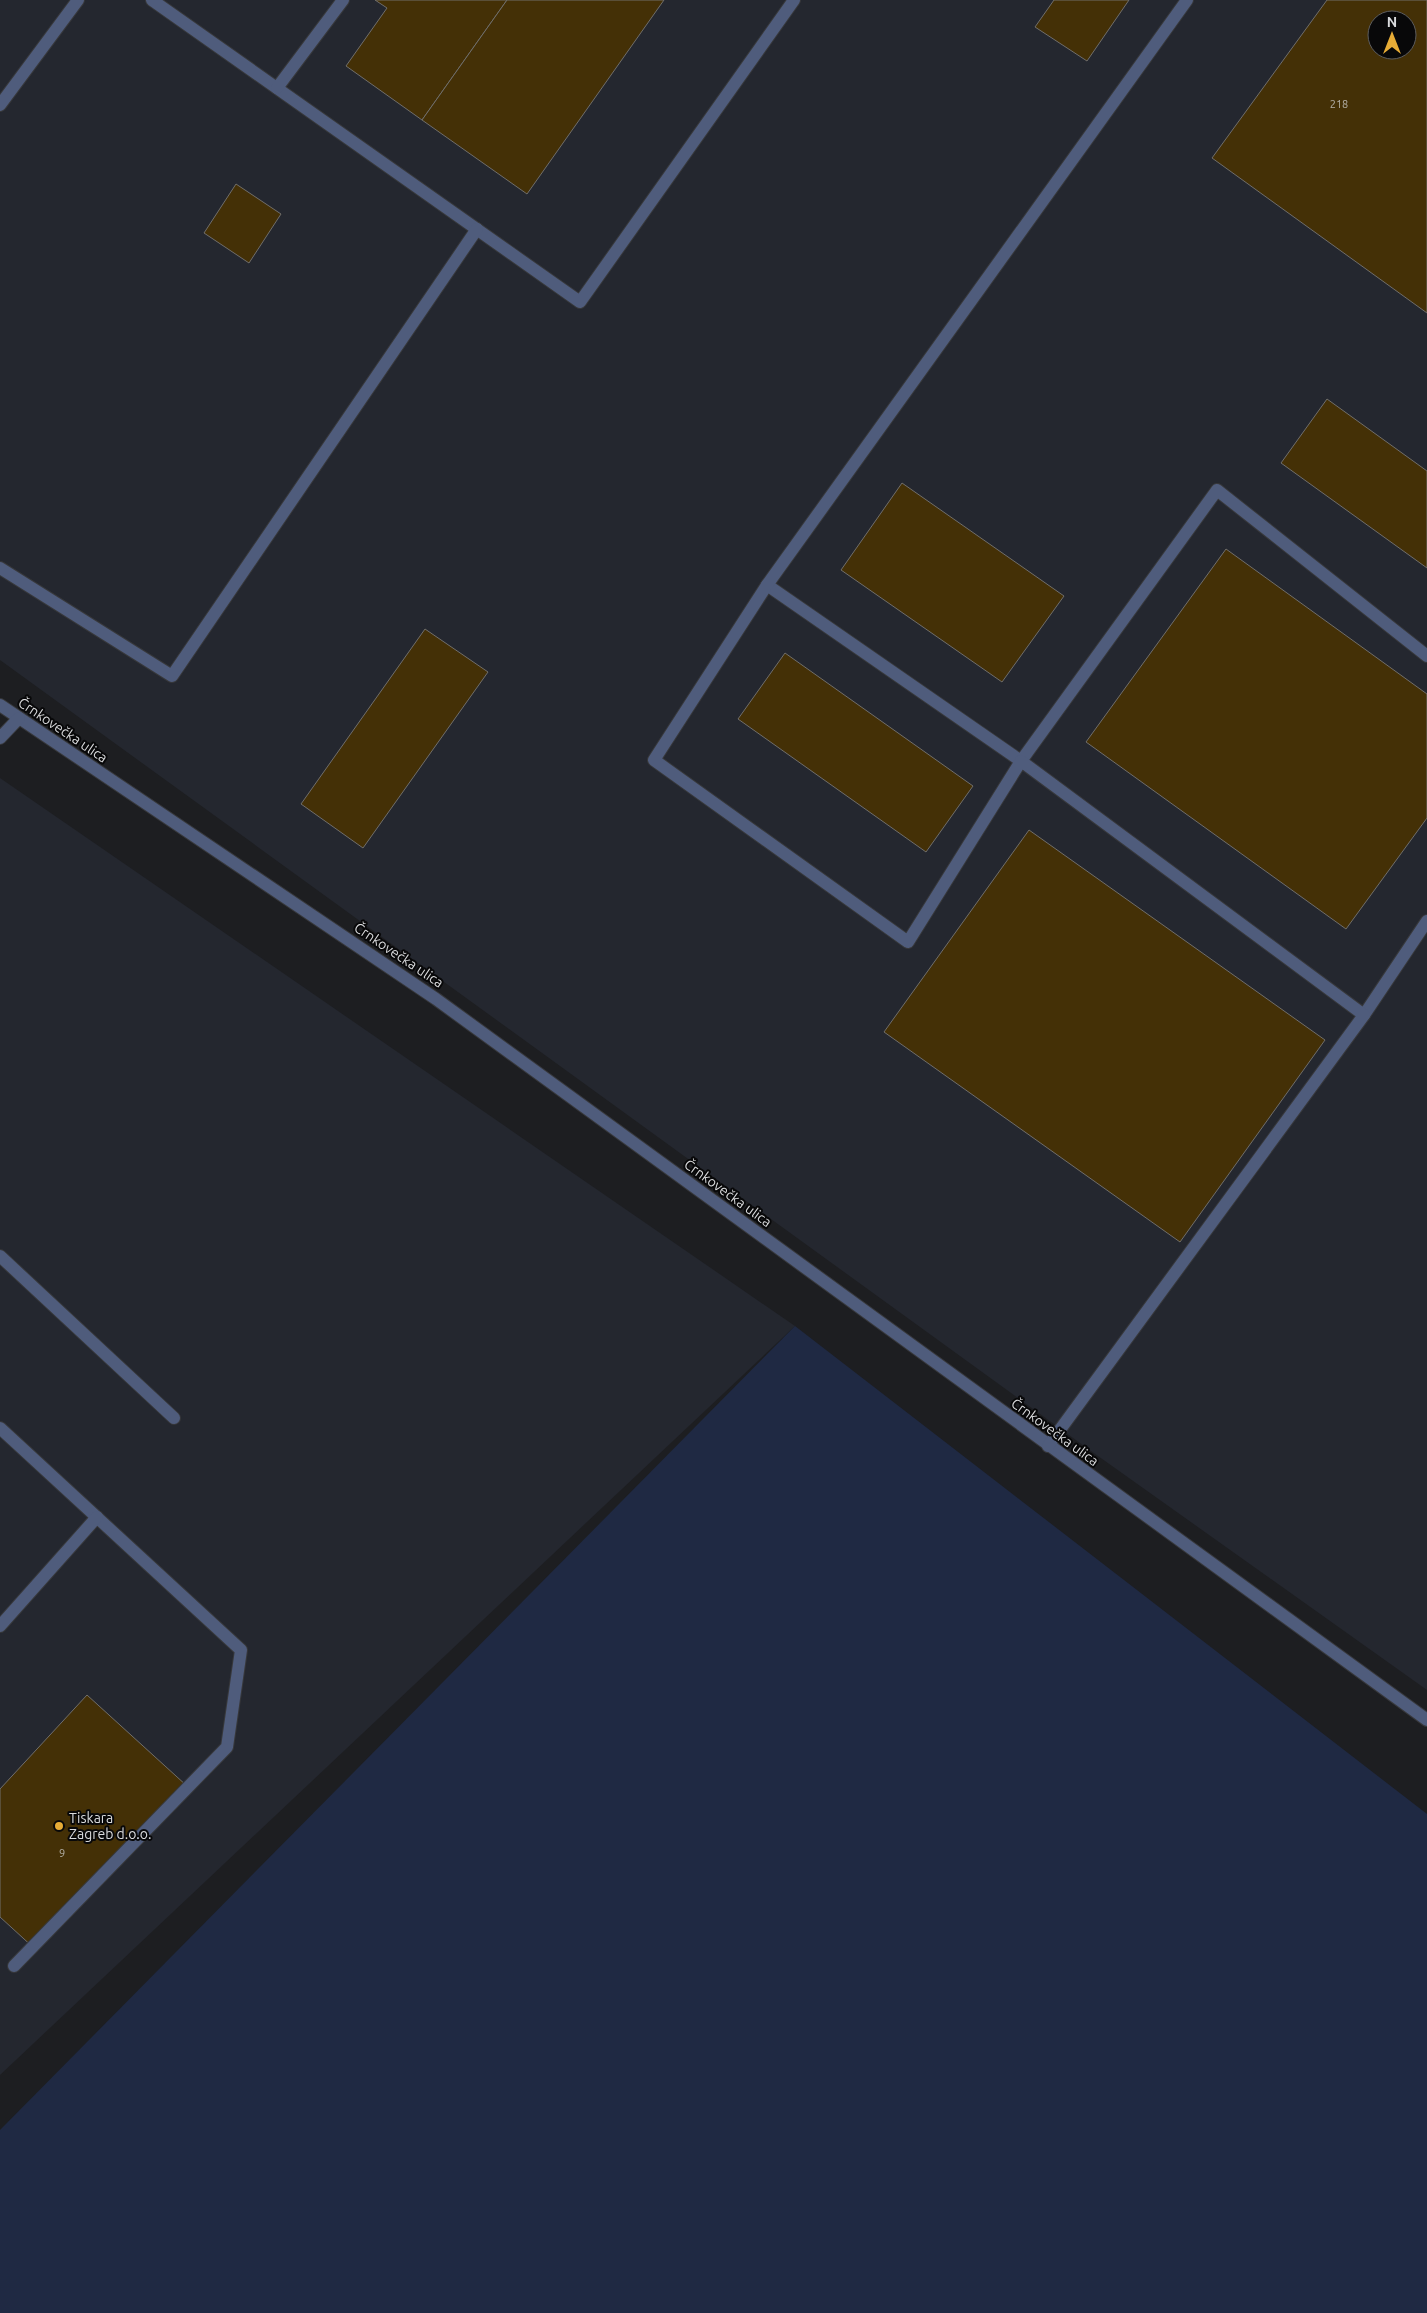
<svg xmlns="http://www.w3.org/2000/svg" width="1427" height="2313" font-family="Ubuntu,sans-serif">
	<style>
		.built { fill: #24272f; fill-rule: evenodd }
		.green { fill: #1f2943 }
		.building { fill: #443006; stroke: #706e6b; fill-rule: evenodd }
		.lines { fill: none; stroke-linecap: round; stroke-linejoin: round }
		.minor-casing { stroke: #37383b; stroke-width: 14 }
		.minor { stroke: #4f5c7c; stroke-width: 12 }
		.poi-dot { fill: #e7ac36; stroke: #080809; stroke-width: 2 }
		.labels { text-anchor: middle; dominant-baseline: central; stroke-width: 4; stroke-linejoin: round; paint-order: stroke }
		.number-label { font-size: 11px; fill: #b4b0a7 }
		.street-label { font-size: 14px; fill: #dadbdd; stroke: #080809 }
		.poi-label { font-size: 14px; fill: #dadbdd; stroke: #080809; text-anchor: start }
	</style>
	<rect width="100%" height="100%" fill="#1d1e21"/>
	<g class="built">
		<path d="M0,0H1427V1690L1091,1451L0,660ZM1377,20H1407V50H1377Z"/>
		<path d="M0,778L795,1326L0,2075Z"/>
	</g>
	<path class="green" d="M795,1326L1427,1814V2313H0V2130Z"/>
	<g class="building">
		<path d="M375,0H507L422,120L346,66L387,8Z"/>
		<path d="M507,0H664L527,194L422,120Z"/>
		<path d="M1054,0H1129L1087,61L1035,27Z"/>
		<path d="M1327,0H1427V313L1212,158ZM1377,20H1407V50H1377Z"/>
		<path d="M236,184L281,214L249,263L204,233Z"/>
		<path d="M1327,399L1427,471V568L1281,463Z"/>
		<path d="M902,483L1064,596L1002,682L841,570Z"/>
		<path d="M1226,549L1427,694V818L1346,929L1086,742Z"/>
		<path d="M425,629L488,672L363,848L301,804Z"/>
		<path d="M785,653L973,786L926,852L738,719Z"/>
		<path d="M1029,830L1325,1040L1180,1242L884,1032Z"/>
		<path d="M87,1695L187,1786L35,1949L0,1917V1789Z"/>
	</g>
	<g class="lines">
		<defs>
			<g id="minor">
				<path d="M152,0L580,302L794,0"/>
				<path d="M277,88L343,0"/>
				<path d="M0,105L78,0"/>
				<path d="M0,568L172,676L477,229"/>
				<path d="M767,585L1021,761L1217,490L1427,656"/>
				<path d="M0,705L436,999L1427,1720"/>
				<path d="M0,738L19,718"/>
				<path d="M1364,1015L1427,921"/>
				<path d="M0,1256L174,1418"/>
				<path d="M0,1428L241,1650L227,1747L14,1966"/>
				<path d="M1048,1446L1364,1015L1021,761L908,942L654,760L767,585L1187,0"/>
				<path d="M0,1626L97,1517"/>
			</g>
		</defs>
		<use href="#minor" class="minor-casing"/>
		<use href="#minor" class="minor"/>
	</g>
	<circle class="poi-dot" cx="59" cy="1826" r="5"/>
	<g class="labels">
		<g class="number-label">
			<text x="1339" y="104">218</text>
			<text x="62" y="1853">9</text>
		</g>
		<g class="street-label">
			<text transform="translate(63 730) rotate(34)">Črnkovečka ulica</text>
			<text transform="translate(399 955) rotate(34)">Črnkovečka ulica</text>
			<text transform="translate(728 1193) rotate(36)">Črnkovečka ulica</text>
			<text transform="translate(1055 1432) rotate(36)">Črnkovečka ulica</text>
		</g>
		<g class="poi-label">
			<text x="69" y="1818">Tiskara<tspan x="69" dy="16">Zagreb d.o.o.</tspan></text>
		</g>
	</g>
	<g transform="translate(1392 35)"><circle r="24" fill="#080809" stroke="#5c5c5e"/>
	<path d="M0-4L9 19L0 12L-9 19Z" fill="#e7ac36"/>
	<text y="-8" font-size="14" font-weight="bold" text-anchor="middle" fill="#dadbdd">N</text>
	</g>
</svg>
